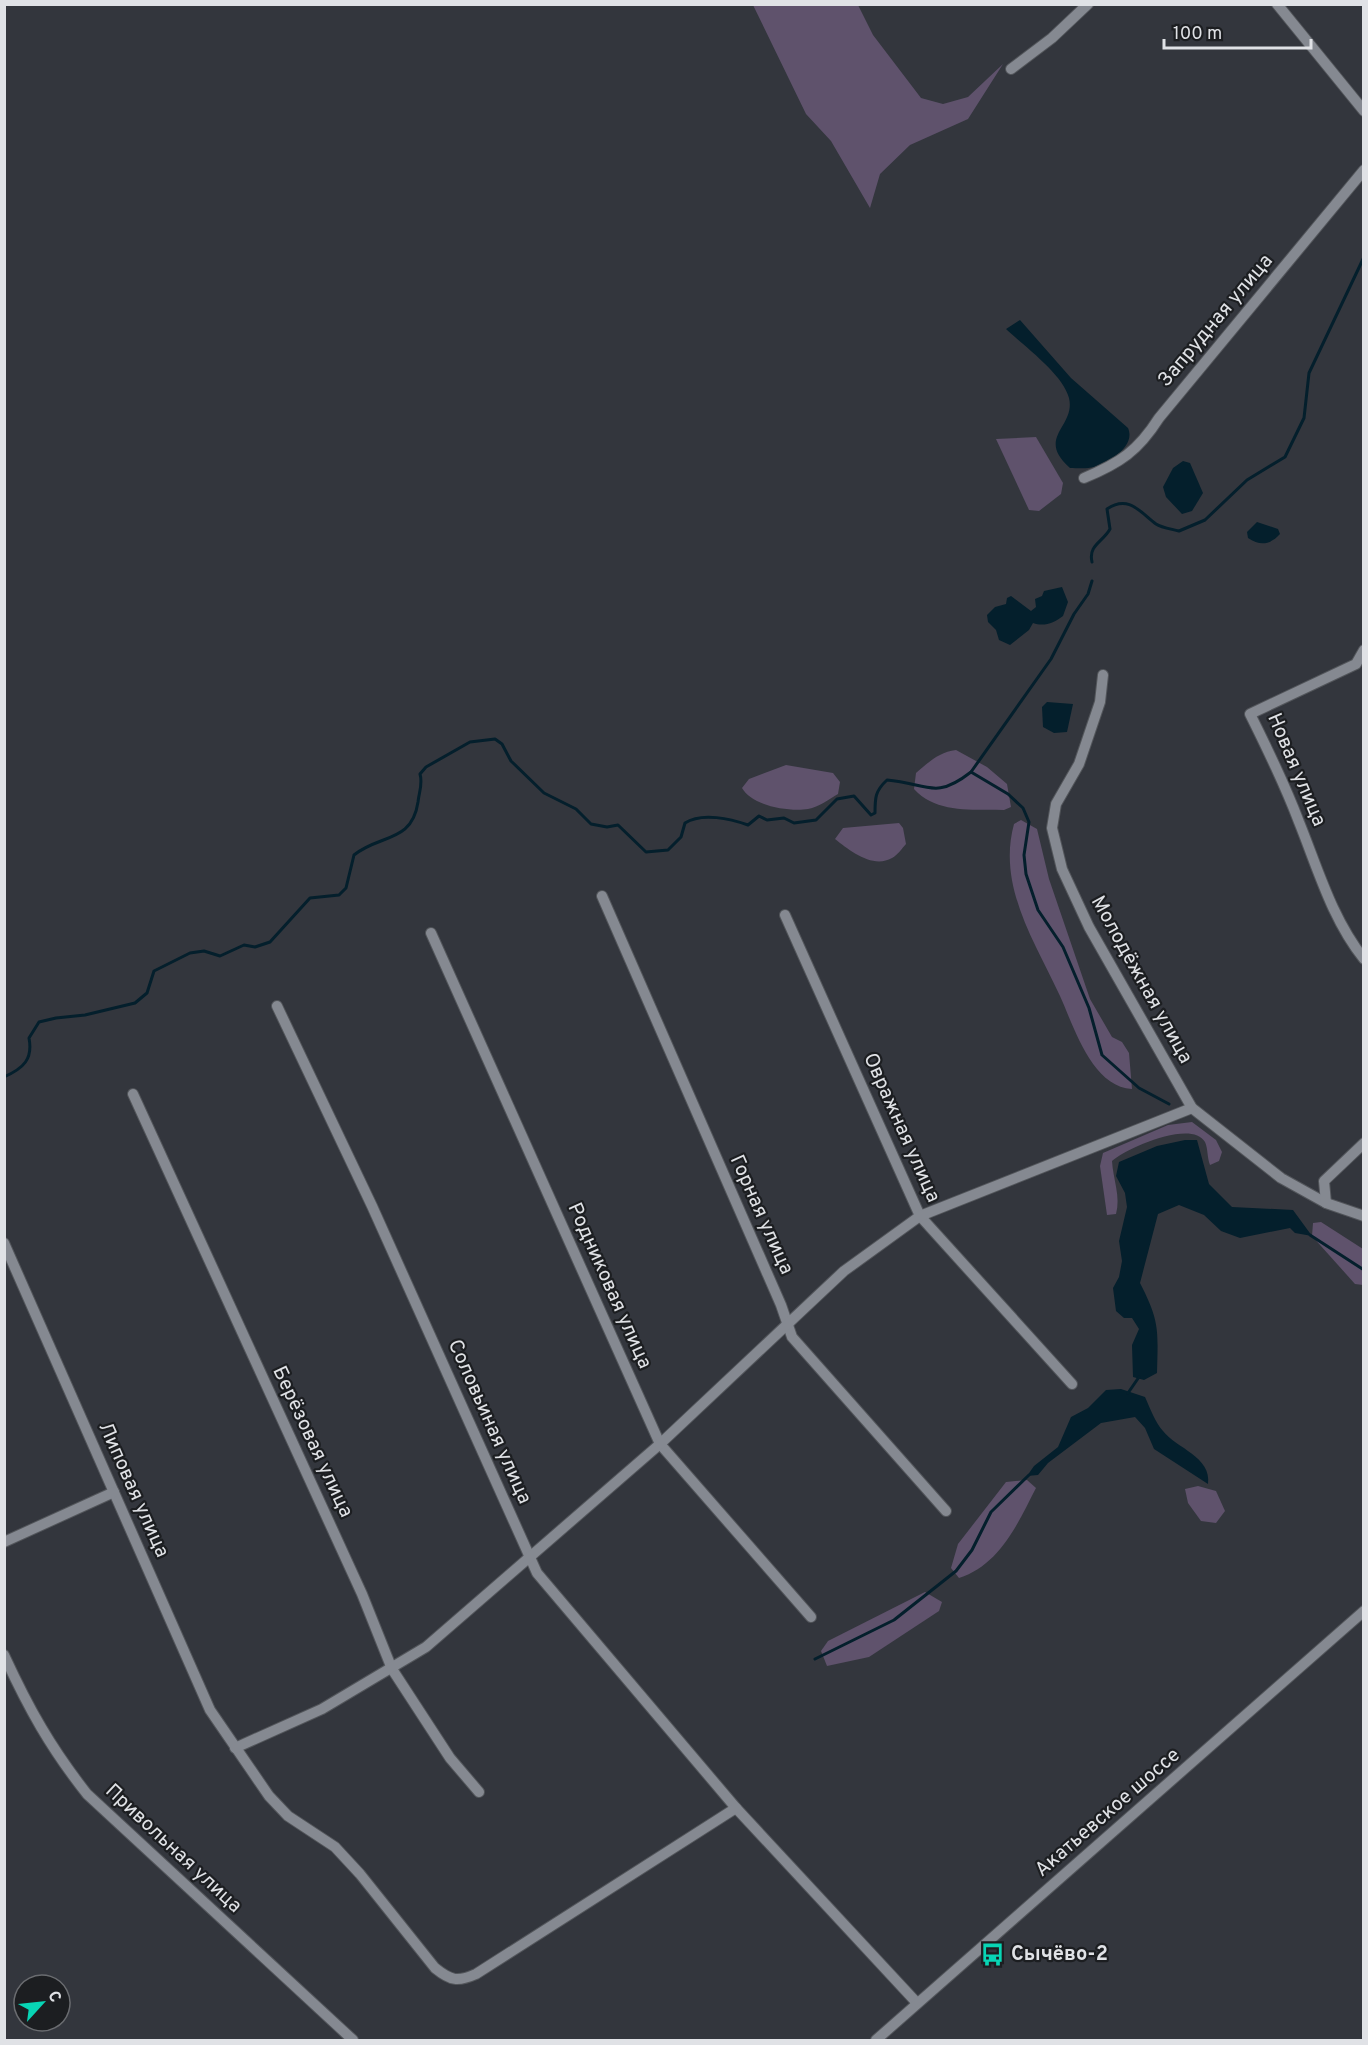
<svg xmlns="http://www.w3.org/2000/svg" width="1368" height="2045" font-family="Overpass,sans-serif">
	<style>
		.green { fill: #5f526c }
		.water { fill: #041f2c }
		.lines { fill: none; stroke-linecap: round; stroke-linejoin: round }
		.stream { stroke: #041f2c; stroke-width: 3 }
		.minor-casing { stroke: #52555a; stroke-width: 12 }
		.minor { stroke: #858991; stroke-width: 10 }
		.labels { text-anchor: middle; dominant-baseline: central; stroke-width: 4.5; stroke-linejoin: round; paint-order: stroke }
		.street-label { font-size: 20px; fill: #e0e2e6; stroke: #1c1e21 }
		.poi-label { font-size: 20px; font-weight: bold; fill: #e0e2e6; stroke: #1c1e21; text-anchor: start }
	</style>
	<rect width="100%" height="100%" fill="#33363d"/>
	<g class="green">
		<path d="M753,5H858L873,35L921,98L943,104L968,97L1003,64L968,119L910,145L880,174L870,208L831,141L806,114Z"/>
		<path d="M1036,437L1063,483L1061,494L1039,511L1029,510L996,439Z"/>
		<path d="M956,750L987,767L1007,784L1011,807L1004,810C972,809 937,814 914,789L916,773C929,762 939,752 956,750Z"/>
		<path d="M786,765L833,773L840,782L838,794C829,799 819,807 808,809C789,812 752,806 742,788L749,779Z"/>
		<path d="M1021,820L1037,829L1049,879L1090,999L1112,1037L1122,1042L1129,1053L1132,1089C1092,1087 1074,1027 1060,996C1035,942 997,886 1014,824Z"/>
		<path d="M899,823L903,828L906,844C902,848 898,855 892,858C873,869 850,851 835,839L843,828Z"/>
		<path d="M1192,1122L1216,1140L1222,1152L1219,1161L1210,1165C1207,1158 1208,1148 1205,1142C1192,1119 1126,1148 1112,1161C1113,1179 1121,1197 1116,1214L1107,1215L1100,1166L1103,1153L1168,1125Z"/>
		<path d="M1321,1222L1363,1249V1285L1355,1284L1312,1236L1313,1223Z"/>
		<path d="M1027,1480L1036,1488C1018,1523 1000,1565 959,1578L951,1568L958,1544L1006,1482Z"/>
		<path d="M1198,1486L1216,1491L1225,1511L1216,1523L1201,1521L1188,1503L1185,1489Z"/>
		<path d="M925,1592L942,1602L939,1611L869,1657L827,1666L821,1651L828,1641Z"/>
	</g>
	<g class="water">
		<path d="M1020,320L1071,378L1128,428C1136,446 1110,462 1094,467C1087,469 1077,468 1070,468C1035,437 1076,427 1069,398C1063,374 1024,346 1006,329Z"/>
		<path d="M1183,461L1190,463L1203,493L1192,511L1182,514L1166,497L1163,487L1173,468Z"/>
		<path d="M1257,522L1278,529L1280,534C1270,545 1260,546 1248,538L1247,532Z"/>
		<path d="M1062,587L1068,602L1063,616C1054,623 1044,627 1033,623L1029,630L1010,645L999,640L996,630L988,622L987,615L995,607L1006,604L1007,598L1011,596L1031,611L1036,607L1035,599L1042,596L1044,591Z"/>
		<path d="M1047,702L1073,704L1067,732L1054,733L1043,727L1042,707Z"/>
		<path d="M1185,1140H1197L1209,1184L1232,1207L1293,1210L1312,1236L1295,1233L1290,1228L1240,1238L1221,1231L1204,1215L1179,1205L1158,1214L1140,1283C1160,1322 1158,1330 1157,1373L1144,1380L1133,1377L1132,1345L1139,1329L1132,1318H1124L1116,1311L1113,1288L1119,1277L1122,1261L1119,1241L1127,1207L1125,1193L1116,1176L1119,1162L1157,1146Z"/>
		<path d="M1121,1389L1145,1397C1150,1408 1155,1422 1163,1431C1176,1448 1212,1457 1208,1484L1154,1449L1145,1428L1135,1417L1101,1423L1048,1463L1038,1475L1027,1476L1034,1466L1058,1447L1071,1417L1088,1408L1106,1390Z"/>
	</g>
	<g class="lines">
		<g class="stream">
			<path d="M1092,562C1088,545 1103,542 1110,529L1107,509C1129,494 1141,513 1156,524C1162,528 1172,529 1179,531L1205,520L1247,480L1285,457L1304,418L1309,373L1364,257"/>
			<path d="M971,772L1008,794L1023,808L1029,822L1024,855L1026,874L1038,910L1063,947L1089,1008L1102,1055L1139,1088L1169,1104"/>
			<path d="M4,1077C24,1068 33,1059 29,1038L39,1022L56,1018L85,1015L135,1003L147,993L154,971L190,953L204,951L220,956L244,945L255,947L270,942L310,898L339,895L346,888L354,855C380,834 412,843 418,802C419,792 423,784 420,774L426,767L470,742L495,739L502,744L511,761L544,793L576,809L591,824L607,827L618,825L646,852L668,850L681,837L685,823C702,812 731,819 748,825L759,816L767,820L784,818L794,823L816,820L837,799L854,796L871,815L875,813C875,798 875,791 887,780C927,783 934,801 971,772L1051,659L1074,614L1088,594L1092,581"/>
			<path d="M1310,1235L1364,1270"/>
			<path d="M1128,1393L1139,1377"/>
			<path d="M815,1659L894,1620L956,1571L972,1550L991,1512L1029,1475"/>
		</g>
		<defs>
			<g id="minor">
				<path d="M1277,4L1364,111"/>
				<path d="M1011,69L1052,38L1088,4"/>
				<path d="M1084,478C1120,463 1138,451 1159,418L1364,170"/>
				<path d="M1364,650L1356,664L1250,714C1268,750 1285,785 1299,822C1318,869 1332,919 1364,959"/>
				<path d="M1103,675L1100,702L1079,764L1056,804L1052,828L1062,869L1089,927L1192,1108L1281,1178L1326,1203L1364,1216"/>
				<path d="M602,896L781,1305L792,1337L946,1511"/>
				<path d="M785,915L920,1216L1072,1384"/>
				<path d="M431,933L660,1444L811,1617"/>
				<path d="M277,1006L372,1206L537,1573L736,1808L917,2003"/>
				<path d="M133,1094L362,1594L392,1669L450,1758L479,1792"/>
				<path d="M1326,1203L1324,1181L1364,1143"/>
				<path d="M4,1243L210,1710L269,1796L288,1816L335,1847L360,1874L435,1968C451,1981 458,1982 476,1974L736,1808"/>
				<path d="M4,1542L114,1492"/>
				<path d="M4,1655C29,1709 50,1747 87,1794L353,2040"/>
				<path d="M235,1748L322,1709L426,1647L660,1444L844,1271L920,1216L1192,1108"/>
				<path d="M876,2040L1364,1611"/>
			</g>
		</defs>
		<use href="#minor" class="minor-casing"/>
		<use href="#minor" class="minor"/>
	</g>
	<defs>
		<symbol id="bus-bare" viewBox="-9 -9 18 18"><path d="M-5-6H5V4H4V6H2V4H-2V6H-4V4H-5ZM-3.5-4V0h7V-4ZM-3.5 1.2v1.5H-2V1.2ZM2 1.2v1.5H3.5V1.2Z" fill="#08d5b5" stroke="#1c1e21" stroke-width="2.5" paint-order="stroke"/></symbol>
	</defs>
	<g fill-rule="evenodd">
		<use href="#bus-bare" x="976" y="1938" width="33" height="33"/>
	</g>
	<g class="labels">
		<g class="street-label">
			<text transform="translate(1216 321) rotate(-50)">Запрудная улица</text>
			<text transform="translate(1296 770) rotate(67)">Новая улица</text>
			<text transform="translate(1141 980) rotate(61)">Молодёжная улица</text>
			<text transform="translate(901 1128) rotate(66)">Овражная улица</text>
			<text transform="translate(761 1215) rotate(66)">Горная улица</text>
			<text transform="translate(609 1286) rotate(66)">Родниковая улица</text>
			<text transform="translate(489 1422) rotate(66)">Соловьиная улица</text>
			<text transform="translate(312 1442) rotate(65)">Берёзовая улица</text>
			<text transform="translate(133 1490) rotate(66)">Липовая улица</text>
			<text transform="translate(1108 1813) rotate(-41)">Акатьевское шоссе</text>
			<text transform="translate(173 1849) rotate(43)">Привольная улица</text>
		</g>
		<g class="poi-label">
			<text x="1011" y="1955">Сычёво-2</text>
		</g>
	</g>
	<rect width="1368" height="2045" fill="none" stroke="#e0e2e6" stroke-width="12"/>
	<g transform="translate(42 2003) rotate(63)"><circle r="28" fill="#1c1e21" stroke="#6a6c70" stroke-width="1.5"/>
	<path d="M0-4.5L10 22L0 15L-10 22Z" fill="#08d5b5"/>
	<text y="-9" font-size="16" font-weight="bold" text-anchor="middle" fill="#e0e2e6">С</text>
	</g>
	<path d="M1164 39v9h147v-9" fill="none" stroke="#e0e2e6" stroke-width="3"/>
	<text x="1173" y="39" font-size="18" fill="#e0e2e6" stroke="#1c1e21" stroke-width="4.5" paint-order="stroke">100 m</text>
</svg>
